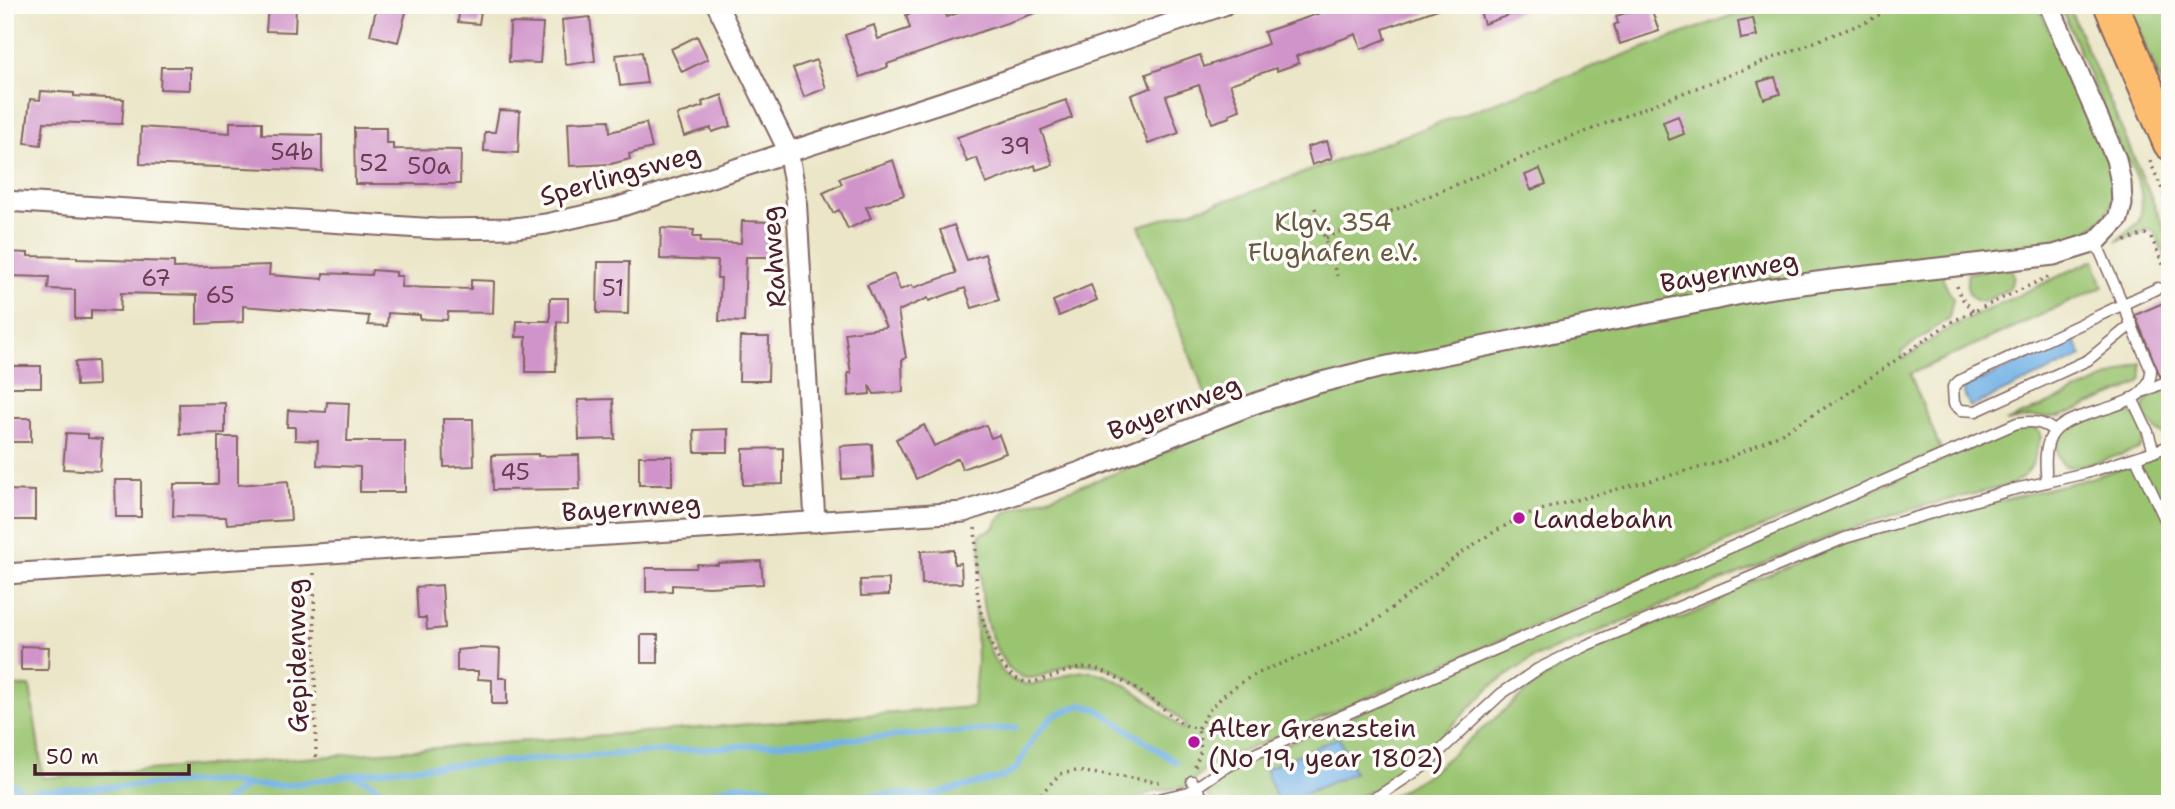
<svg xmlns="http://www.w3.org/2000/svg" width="2175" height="809" font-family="'Shantell Sans',sans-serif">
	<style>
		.green { fill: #9ac470; stroke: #72724e; stroke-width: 2 }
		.water { fill: #73b2e6; stroke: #5e6888; stroke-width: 2 }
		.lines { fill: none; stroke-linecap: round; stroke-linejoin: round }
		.stream { stroke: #73b2e6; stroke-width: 6 }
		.building { fill: #d194ca }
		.service-casing { stroke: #826562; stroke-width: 13 }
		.minor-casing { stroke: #826562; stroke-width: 23 }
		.trunk-casing { stroke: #826562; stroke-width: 37 }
		.path { stroke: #826562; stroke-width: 3.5; stroke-dasharray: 2 5; stroke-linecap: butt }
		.service { stroke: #fff; stroke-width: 10 }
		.minor { stroke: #fff; stroke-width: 19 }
		.trunk { stroke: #fcbd6f; stroke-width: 33 }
		.poi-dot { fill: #b5179e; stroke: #fdfcf7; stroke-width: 2.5 }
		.labels { text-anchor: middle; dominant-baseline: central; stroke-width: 7; stroke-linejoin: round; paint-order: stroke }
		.number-label { font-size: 23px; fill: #6c3c53 }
		.street-label { font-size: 26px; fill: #4a1f2b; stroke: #fdfcf7 }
		.park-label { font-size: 26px; fill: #665943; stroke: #fdfcf7 }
		.poi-label { font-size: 26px; fill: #4a1f2b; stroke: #fdfcf7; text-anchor: start }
	</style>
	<rect width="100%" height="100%" fill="#fdfcf7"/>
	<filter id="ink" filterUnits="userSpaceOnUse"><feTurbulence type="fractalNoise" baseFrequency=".0143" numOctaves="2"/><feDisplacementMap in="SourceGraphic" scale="14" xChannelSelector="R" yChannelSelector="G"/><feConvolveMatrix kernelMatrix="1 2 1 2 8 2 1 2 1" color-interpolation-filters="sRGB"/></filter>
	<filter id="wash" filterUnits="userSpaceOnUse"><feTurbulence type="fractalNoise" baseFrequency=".00686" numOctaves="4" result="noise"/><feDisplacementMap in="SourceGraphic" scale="28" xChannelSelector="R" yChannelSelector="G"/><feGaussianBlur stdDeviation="1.57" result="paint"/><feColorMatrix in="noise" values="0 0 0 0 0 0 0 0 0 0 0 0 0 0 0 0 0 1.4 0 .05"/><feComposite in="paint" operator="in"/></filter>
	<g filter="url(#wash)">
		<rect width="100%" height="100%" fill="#ebe6c8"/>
		<g class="green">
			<path d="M1760,5H2038L2110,165C2112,179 2116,193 2110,207C2090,251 1983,257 1940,264L1944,282L1953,299L1949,318L1901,352L1904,359L1952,326L2094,260L2103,287L1910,374L1941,450L1209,766L1185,787L1154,791L1123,804H5V687L30,686L43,778L973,707L977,660L975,606C988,645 997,700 1051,680C1067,675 1080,668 1098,673C1130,682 1159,709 1183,730L1185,724C1161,702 1133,675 1101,666C1094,665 1081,663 1074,664C1058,666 1045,679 1027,678C1001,676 986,626 983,604C980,581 981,557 980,534L994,528L998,520L1007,512L1113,474L1219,429L1139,226L1243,195Z"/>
			<path d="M2060,5H2068L2170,241V268L2155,233L2149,229L2116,241L2138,223C2147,201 2139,172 2123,155Z"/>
			<path d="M2128,5H2170V104Z"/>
			<path d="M2011,266L2014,277L2009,289L1983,302C1967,300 1965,286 1968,273Z"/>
			<path d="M2141,363L2142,378L2139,383L2128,389L2059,417H2030L2006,422Z"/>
			<path d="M2170,388V437H2168C2156,432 2136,413 2148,399C2153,394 2163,391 2170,388Z"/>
			<path d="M2125,411C2142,414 2149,435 2139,449L2081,467L2064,466C2035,426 2098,419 2125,411Z"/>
			<path d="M2031,426L2037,429L2041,437L2031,467L2025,475L2011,485L1923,506L1845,530L1534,658L1494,684L1416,761L1378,788L1341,804H1214L1207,795L1205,788L1225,771L2017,427Z"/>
			<path d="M2170,453V804H1378L1430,773L1544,677L1591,651L1663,619H1680L1713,605L1730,590L1848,542L1926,519L2087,479Z"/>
		</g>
		<g class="water">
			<path d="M2074,338L2082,356L1970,407L1962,389Z"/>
			<path d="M1339,737L1354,773L1279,804L1265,769Z"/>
		</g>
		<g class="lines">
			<g class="stream">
				<path d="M352,775L393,769L1016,728"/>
				<path d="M5,778L26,794L33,804"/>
				<path d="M26,794L36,791L222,781L248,785"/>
				<path d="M220,804L248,785L281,786L352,775L370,782L398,804"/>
				<path d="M682,804L733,785L758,786L790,793L805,801L816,802L844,797L901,794L927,796L1003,777L1016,769L1034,737L1053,716L1081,705L1097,709L1176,762"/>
			</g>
		</g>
		<g id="blocks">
			<g class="building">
				<path d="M268,5H296L295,32L266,31Z"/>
				<path d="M377,5H408L398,42L370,35Z"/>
				<path d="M460,5H482L479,24L458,22Z"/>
				<path d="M935,5H943L947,17L980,5H1049L1050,8L887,64L888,67L860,77L845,35L874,25L878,39L910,28L906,15Z"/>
				<path d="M1344,5L1443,7L1383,29L1386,39L1361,49L1356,34L1296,56L1299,63L1277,71L1276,68L1230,84L1240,110L1229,114L1230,117L1212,123L1199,85L1166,96L1179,133L1148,144L1131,95L1151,88L1146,74L1200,55L1204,67L1268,44L1264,32Z"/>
				<path d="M1478,5H1529V8L1484,24Z"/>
				<path d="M1650,5L1659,31L1620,44L1614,25L1618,23L1616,16Z"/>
				<path d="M590,17L595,61L567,65L565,63L562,20Z"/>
				<path d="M1753,18L1757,36L1741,39L1738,21Z"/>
				<path d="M510,23L543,24L540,63L509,62Z"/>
				<path d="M697,36L708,59L682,72L671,49Z"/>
				<path d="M642,52L647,83L620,86L616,55Z"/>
				<path d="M816,60L826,88L804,97L793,68Z"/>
				<path d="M161,67H190V90L160,89Z"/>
				<path d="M1775,77L1780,94L1764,99L1758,82Z"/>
				<path d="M41,91L74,93V96L124,99L122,124L44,122L41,145L25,143L30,99L40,100Z"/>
				<path d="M722,95L731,126L712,132L711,128L684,136L677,115L703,106L702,102Z"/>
				<path d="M1066,100L1072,118L1041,130L1053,165L1036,170L1035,165L986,184L977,158L967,162L957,137Z"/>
				<path d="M499,110L520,111L518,153L484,151L485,132H495Z"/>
				<path d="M1678,116L1684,134L1669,140L1663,122Z"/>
				<path d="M609,120L610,132L646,123L652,148L629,154L630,159L611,164L570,166L568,122Z"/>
				<path d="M230,122H262V134L322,135V171L140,164L141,127L230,133Z"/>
				<path d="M354,128H386V143H393V149L461,150L460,184H355Z"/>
				<path d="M1327,141L1332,158L1312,165L1307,147Z"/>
				<path d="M893,160L904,195L866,207L871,218L848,229L839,210L833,213L823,193L842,184L839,178Z"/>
				<path d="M1540,169L1546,184L1531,190L1525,175Z"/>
				<path d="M742,221L771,222L770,257H746L744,322L719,321L721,278H717L718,261L660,259L661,228L694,230L693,237H701L700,242L741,243Z"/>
				<path d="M954,225L967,260L985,254L999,300L972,308L965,288L929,301L928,298L898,311L906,358L902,360L903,392L874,394L869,385L870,394L849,396L848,373H851L845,333L886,327L867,285L894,274L900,290L912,285L913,288L956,273L940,230Z"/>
				<path d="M5,252L28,253V256L77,257V259L174,262V268L270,265L269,275L323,279V273L371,275L372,270L396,272V276H402L401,287L471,289V280L494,281L493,313L448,312L447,320L420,319V315L388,313L387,326L368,325L369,316L243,306V322L197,324V295L121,293L120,311L91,310V319H75V290L48,289L49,277L5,276Z"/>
				<path d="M598,262H629L628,314L597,313Z"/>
				<path d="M1091,285L1097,300L1059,316L1053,301Z"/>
				<path d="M550,298H568V322H557L556,372H526V337H516L517,321H550Z"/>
				<path d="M2170,300V373L2160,376L2135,315Z"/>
				<path d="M740,337H769L768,381H739Z"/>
				<path d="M97,361L98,385L76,386L75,362Z"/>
				<rect x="7" y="366" width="34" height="21"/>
				<path d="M613,399L615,439L579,440L578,400Z"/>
				<path d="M327,402L349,403L347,441H405V492H360V467L317,465L318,441L295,440V427H287L288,410L326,412Z"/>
				<path d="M225,403V433L180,434L179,404Z"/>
				<rect x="5" y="418" width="26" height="24"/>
				<path d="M443,419H473L474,466L444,467Z"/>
				<path d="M924,425L934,446L986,425L991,438L999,435L1006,453L962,469L958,458L916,479L896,439Z"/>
				<path d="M728,429V452H695L694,430Z"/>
				<path d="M66,433L88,434V438L102,439L100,471L63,469Z"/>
				<path d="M218,437H238V485L288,481L291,520L227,524L226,517L173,516L174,484H218Z"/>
				<path d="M872,444L874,477L842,479L840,446Z"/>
				<path d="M783,448V484L743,485V449Z"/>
				<path d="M538,454V456L579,455L580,489L493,490L492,455Z"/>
				<rect x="639" y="456" width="33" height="29"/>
				<path d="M115,480H141V517H116Z"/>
				<path d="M5,490L35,491V520H5Z"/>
				<path d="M954,550V564L961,563L962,583L922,584L921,551Z"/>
				<path d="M761,561L763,584L709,587L672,585V591L646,592V568H696L697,564L718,565V563Z"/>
				<path d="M889,579V595L861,596L860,580Z"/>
				<path d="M442,585L445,628L427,630L426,618H418L416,587Z"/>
				<rect x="641" y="635" width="17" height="28"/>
				<path d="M21,646L49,647L48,670H21Z"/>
				<path d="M478,648L500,649L499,678H507V704H492V680L478,679V671H457V650Z"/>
			</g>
		</g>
	</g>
	<g filter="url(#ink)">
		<use href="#blocks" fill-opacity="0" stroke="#826562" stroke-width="2"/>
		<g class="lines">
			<defs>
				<g id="service">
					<path d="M2132,324L2088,360L1976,411L1961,410L1954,404L1953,387L1959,381L2158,288"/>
					<path d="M2145,391L2170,380"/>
					<path d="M2132,398L2148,432L2154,452"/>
					<path d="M2136,458L2170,530"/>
					<path d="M2047,482C2045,466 2043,442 2056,430C2080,406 2151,412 2151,370L2096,242"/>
					<path d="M1192,781L1207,804"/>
					<path d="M1137,804L1189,792L1224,768L1252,755L2017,423C2032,421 2042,421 2054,431"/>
					<path d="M1362,804L1380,795L1424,766L1501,694L1538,669L1587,645L1845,538L2011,490L2086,473L2170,446"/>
				</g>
				<g id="minor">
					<path d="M717,5L788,150L796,195L815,522"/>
					<path d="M5,201L437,229L515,228L546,224L613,209L973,92L1224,5"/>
					<path d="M5,574L964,512L1080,472L1259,402L1318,383L1378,368L1766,289L1832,280L2054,255L2096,242L2118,219L2122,204L2121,183L2116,159L2049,5"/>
				</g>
				<path id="trunk" d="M2111,5L2170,143"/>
			</defs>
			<use href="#service" class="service-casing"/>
			<use href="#minor" class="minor-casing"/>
			<use href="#trunk" class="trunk-casing"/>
			<g class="path">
				<path d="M2150,161L2170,208"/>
				<path d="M1315,208L1337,276"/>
				<path d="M1326,238L1624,116L1866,22L1897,5"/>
				<path d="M2125,241L2145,234L2151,237L2169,278"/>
				<path d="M1957,286L1960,296L1973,311"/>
				<path d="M975,528C977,554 974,583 980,608C985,632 1001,684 1031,682C1056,679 1077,660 1103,671C1121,679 1138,690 1154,701C1171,713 1176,726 1198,728"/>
				<path d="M314,573L316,758"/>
				<path d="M1198,728L1210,709L1224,695L1245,680L1265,670L1331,644L1378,619L1452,560L1482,539L1519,518L1553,506L1721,462L1780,434L1838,400L1951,322L2048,277"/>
				<path d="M1195,767L1201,750L1198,728"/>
				<path d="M1031,804L1060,774L1076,771L1162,782"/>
			</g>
			<use href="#service" class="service"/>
			<use href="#minor" class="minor"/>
			<use href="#trunk" class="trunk"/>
		</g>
	</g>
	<g class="poi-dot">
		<circle cx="1519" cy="518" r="7"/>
		<circle cx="1194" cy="742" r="7"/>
	</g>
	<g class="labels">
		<g class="number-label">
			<text x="1015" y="146">39</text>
			<text x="292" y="152">54b</text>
			<text x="374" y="163">52</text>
			<text x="429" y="166">50a</text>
			<text x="156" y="278">67</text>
			<text x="613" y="288">51</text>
			<text x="220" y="295">65</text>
			<text x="515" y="472">45</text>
		</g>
		<g class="street-label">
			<text transform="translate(620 174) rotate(-16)">Sperlingsweg</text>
			<text transform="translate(773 257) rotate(-94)">Rahweg</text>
			<text transform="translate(1729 271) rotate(-10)">Bayernweg</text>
			<text transform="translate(1174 407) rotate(-21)">Bayernweg</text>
			<text transform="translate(631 507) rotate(-4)">Bayernweg</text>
			<text transform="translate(296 656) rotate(-91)">Gepidenweg</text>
		</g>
		<g class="park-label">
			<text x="1333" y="221">Klgv. 354<tspan x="1333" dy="30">Flughafen e.V.</tspan></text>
		</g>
		<g class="poi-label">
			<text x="1533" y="518">Landebahn</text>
			<text x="1208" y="727">Alter Grenzstein<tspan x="1208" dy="30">(No 19, year 1802)</tspan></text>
		</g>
	</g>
	<rect width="2175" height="809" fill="none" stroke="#fdfcf7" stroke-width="28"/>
	<path d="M35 764v10h154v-10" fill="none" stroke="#4a1f2b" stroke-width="3.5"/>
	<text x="46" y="764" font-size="21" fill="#4a1f2b" stroke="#fdfcf7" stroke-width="5" paint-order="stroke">50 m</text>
</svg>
